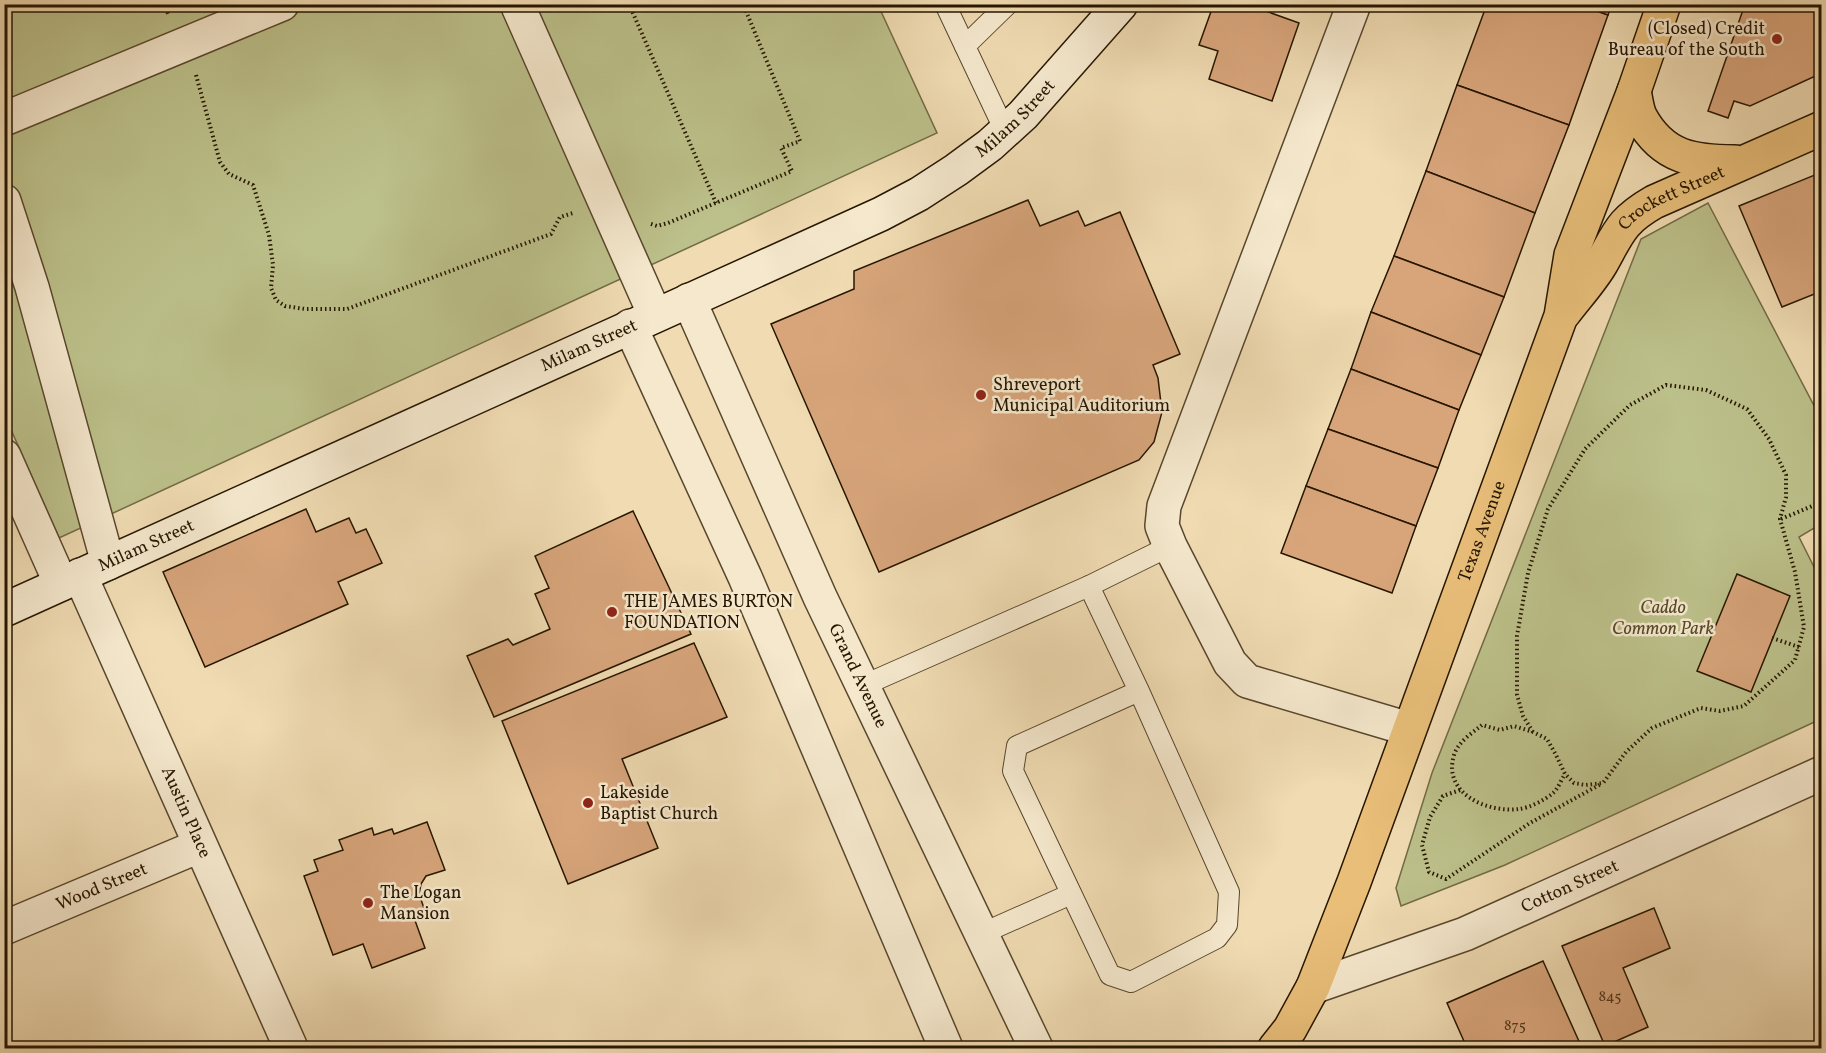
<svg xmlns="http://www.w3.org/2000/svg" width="1826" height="1053" font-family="Vollkorn,serif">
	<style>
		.green { fill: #bcc08a; stroke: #716b45; stroke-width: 1.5 }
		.building { fill: #d8a57b; stroke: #261600; stroke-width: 1.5 }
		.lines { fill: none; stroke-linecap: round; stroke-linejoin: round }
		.lane-casing { stroke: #58472c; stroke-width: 22 }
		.street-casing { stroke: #58472c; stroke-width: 36 }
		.secondary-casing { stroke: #261600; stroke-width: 36 }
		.primary-casing { stroke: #261600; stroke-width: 36 }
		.path { stroke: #261600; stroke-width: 4; stroke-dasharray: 1.5 3; stroke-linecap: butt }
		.lane { stroke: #f5e8cd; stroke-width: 20 }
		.street { stroke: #f5e8cd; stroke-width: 33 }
		.secondary { stroke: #f5e8cd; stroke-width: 33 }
		.primary { stroke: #e8be79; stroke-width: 33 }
		.poi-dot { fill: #8f2418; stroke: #f5e8cd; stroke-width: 2 }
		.labels { text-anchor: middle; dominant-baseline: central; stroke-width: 5; stroke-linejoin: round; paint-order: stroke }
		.number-label { font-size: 15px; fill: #523a1f }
		.poi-label { font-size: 18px; fill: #261600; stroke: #f5e8cd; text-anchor: start }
		.street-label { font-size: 18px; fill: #261600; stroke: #f5e8cd }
		.park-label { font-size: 18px; font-style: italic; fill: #534929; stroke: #f5e8cd }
	</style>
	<rect width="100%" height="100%" fill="#f0dbb2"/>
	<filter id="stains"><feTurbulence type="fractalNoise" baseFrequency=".00333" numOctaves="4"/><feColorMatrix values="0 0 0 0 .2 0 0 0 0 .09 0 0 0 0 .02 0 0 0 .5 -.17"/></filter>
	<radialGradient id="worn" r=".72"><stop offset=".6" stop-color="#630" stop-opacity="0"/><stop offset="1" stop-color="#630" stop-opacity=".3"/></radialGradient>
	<g class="green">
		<path d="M4,5H878L937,133L59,538L5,416Z"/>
		<path d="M1708,203L1821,419V524L1799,537L1821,581V719L1505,865L1401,906L1396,888L1432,773L1641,239Z"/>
	</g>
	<g class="building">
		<path d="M1220,4H1246L1299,23L1272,101L1209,79L1218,51L1199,45L1213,6L1219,8Z"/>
		<path d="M1487,4H1578L1608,15L1569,125L1457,85Z"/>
		<path d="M1578,4H1612L1608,15Z"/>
		<path d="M1745,4H1822V73L1750,106L1734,101L1728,118L1708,111Z"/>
		<path d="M1457,85L1569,125L1535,213L1426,171Z"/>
		<path d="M1426,171L1535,213L1504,297L1394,256Z"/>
		<path d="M1822,172V291L1782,307L1739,206Z"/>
		<path d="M1028,200L1040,226L1078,211L1085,226L1120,212L1180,354L1153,365L1158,378L1162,412L1154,442L1139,460L879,572L771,324L854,289V271Z"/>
		<path d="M1394,256L1504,297L1481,355L1371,312Z"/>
		<path d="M1371,312L1481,355L1459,410L1351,369Z"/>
		<path d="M1351,369L1459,410L1438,468L1328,429Z"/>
		<path d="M1328,429L1438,468L1416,526L1306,486Z"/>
		<path d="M1306,486L1416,526L1392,593L1281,553Z"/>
		<path d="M306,509L316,532L349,518L356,533L366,529L382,563L338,582L348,604L205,667L163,572Z"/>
		<path d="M633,511L691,634L494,717L467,656L508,639L513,645L550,629L535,594L549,588L535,556Z"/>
		<path d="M1737,574L1790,596L1751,692L1697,671Z"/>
		<path d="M694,643L727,717L622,759L658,848L568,884L502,721Z"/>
		<path d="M427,822L445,870L426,876L421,884L419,894L425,911L413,915L425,948L372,968L363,944L333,955L304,876L318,871L314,860L343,850L339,840L372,828L374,835L392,829L394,834Z"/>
		<path d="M1654,908L1670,948L1623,968L1648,1027L1605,1046L1562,946Z"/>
		<path d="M1543,961L1582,1048H1467L1447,1003Z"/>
	</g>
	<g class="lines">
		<defs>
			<g id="lane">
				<path d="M945,4L1005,131"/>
				<path d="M965,46L1008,4"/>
				<path d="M1089,586L1139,691L1229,892L1227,925L1217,938L1131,982L1110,975L1013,771L1017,746L1139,691"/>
				<path d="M862,686L1089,586L1170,546"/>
				<path d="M981,934L1071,894"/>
			</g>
			<g id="street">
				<path d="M517,4L655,315"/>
				<path d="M1354,4L1164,506L1162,526L1170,546L1230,663L1247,681L1409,729"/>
				<path d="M4,119L282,4"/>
				<path d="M4,201L32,287L108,563"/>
				<path id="s1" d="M689,300L820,597L1036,1048"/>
				<path d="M630,326L745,577L946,1048"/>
				<path d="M4,456L61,584"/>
				<path id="s2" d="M80,575L291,1048"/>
				<path id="s3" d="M4,928L199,846"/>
				<path id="s4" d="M1313,987L1465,934L1822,773"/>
			</g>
			<g id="secondary">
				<path id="s5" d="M4,610L881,214L919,194L956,170L990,145L1023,115L1121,4"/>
			</g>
			<g id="primary">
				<path d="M1634,91C1636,100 1637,111 1641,118C1663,158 1694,162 1735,162"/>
				<path id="s6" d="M1564,313C1576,297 1591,281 1601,264C1619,232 1621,221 1654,202L1822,128"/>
				<path id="s7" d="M1275,1048L1290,1029L1313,987L1354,882L1561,316L1571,255L1634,91L1664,4"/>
			</g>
		</defs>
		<use href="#lane" class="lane-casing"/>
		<use href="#street" class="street-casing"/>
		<use href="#secondary" class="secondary-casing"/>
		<use href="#primary" class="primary-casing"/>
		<g class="path">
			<path d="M164,4L169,16"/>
			<path d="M629,4L716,203"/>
			<path d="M196,75L220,162L229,174L253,185L269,235L273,265L271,288L276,300L285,306L305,309H347L551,234L560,217L573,213"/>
			<path d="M651,224L657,226L668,223L792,171L781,148L800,141L743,4"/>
			<path d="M1781,519L1822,502"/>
			<path d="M1772,638L1799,647"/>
			<path d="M1533,732L1523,716L1517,695V636L1528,573L1548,509L1585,449L1630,405L1666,385L1706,390L1747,409L1769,439L1786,475V497L1780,519L1795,572L1804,627L1795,660L1744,706L1720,711L1701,708L1652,728L1626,752L1603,783L1585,785L1574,783L1565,774L1556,755L1547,739L1533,732L1514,726L1500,730L1482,725C1472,733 1458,742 1454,755C1442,794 1488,813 1519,809C1529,808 1545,800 1553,793C1558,789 1561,780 1565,774"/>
			<path d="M1460,790L1443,796L1430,817L1422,845L1429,872L1446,879L1530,823L1601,784"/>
		</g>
		<use href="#lane" class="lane"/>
		<use href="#street" class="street"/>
		<use href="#secondary" class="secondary"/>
		<use href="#primary" class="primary"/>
	</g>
	<g class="poi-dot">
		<circle cx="1777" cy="39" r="6"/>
		<circle cx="981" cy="395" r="6"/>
		<circle cx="612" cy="612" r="6"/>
		<circle cx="588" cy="803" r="6"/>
		<circle cx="368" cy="903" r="6"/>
	</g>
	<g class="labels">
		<g class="number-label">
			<text x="1610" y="997">845</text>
			<text x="1515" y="1026">875</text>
		</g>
		<g class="poi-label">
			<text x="1765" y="29" text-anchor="end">(Closed) Credit<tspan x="1765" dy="21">Bureau of the South</tspan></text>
			<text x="993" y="385">Shreveport<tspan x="993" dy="21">Municipal Auditorium</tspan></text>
			<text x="624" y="602">THE JAMES BURTON<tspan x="624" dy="21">FOUNDATION</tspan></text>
			<text x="600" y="793">Lakeside<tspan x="600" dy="21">Baptist Church</tspan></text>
			<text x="380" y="893">The Logan<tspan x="380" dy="21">Mansion</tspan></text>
		</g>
		<g class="street-label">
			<text stroke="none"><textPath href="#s5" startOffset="1128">Milam Street</textPath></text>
			<text stroke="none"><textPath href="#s6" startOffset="162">Crockett Street</textPath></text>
			<text stroke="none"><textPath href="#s5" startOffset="642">Milam Street</textPath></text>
			<text stroke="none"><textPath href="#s7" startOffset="558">Texas Avenue</textPath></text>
			<text stroke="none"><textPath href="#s5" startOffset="156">Milam Street</textPath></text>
			<text stroke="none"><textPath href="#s1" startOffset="412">Grand Avenue</textPath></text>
			<text stroke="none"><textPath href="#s2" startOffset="260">Austin Place</textPath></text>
			<text stroke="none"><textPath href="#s4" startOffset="276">Cotton Street</textPath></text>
			<text stroke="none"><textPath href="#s3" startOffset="106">Wood Street</textPath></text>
		</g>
		<g class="park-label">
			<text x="1663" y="608">Caddo<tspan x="1663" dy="21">Common Park</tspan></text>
		</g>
	</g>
	<rect width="1826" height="1053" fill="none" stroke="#f0dbb2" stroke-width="24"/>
	<rect x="6" y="6" width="1814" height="1041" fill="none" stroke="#261600" stroke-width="3"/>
	<rect x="12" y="12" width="1802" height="1029" fill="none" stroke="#261600" stroke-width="1.5"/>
	<rect width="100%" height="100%" filter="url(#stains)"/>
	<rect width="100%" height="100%" fill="url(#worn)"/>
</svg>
